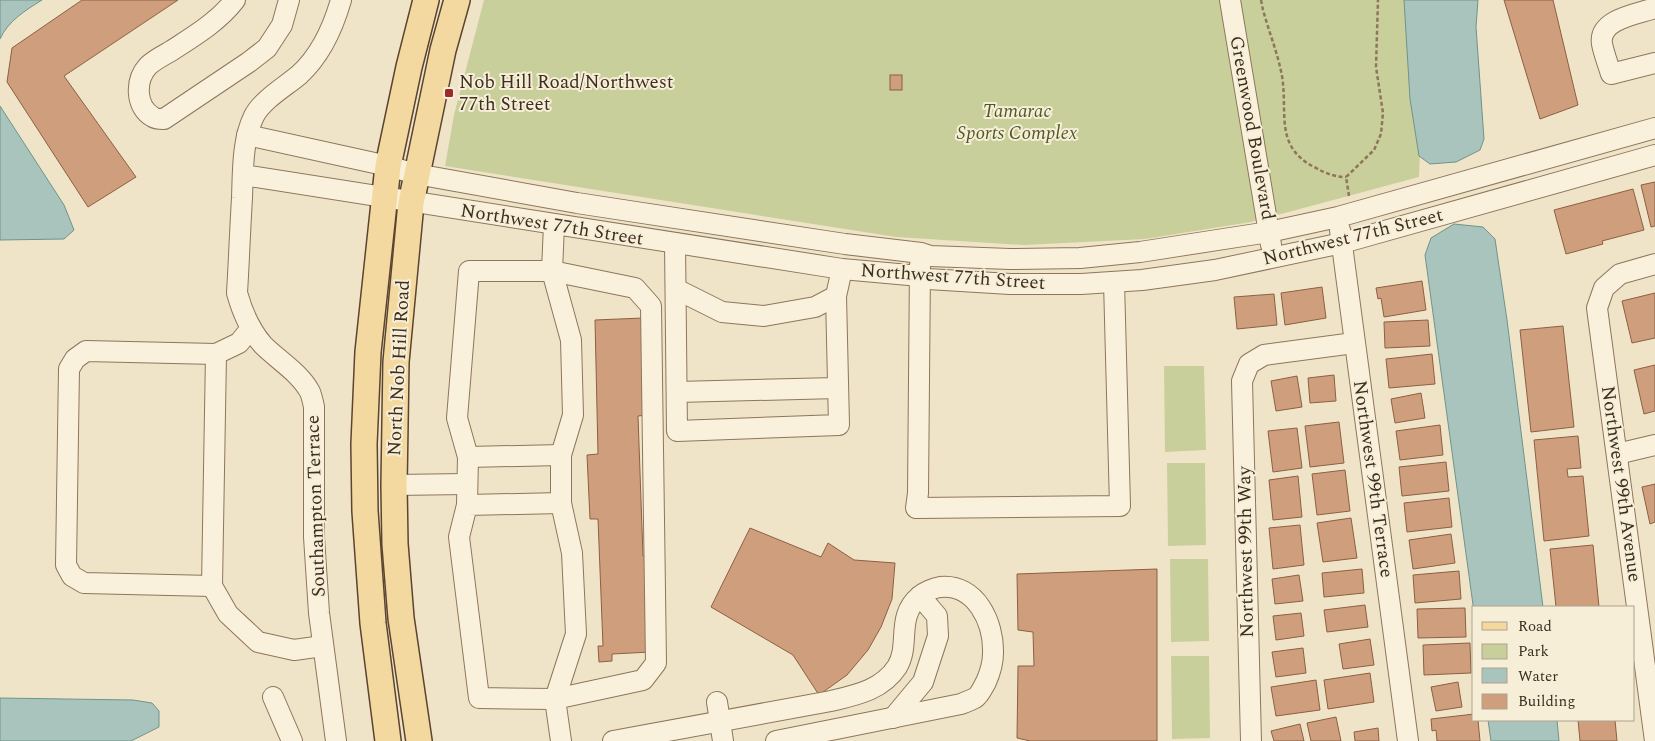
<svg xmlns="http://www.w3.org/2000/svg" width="1655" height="741" font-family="Spectral,serif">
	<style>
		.green { fill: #c9cf9b }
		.water { fill: #a9c4bc; stroke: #6f938a }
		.building { fill: #cf9f7d; stroke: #8d5f41 }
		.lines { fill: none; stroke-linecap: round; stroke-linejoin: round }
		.minor-casing { stroke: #8d765c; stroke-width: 22 }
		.major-casing { stroke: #5b4430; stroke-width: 28 }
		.path { stroke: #8d765c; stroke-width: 2.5; stroke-dasharray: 4 2.5; stroke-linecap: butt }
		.minor { stroke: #faf1dc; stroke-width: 20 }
		.major { stroke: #f3d9a0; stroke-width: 25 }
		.poi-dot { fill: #9e2a2b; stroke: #f7eed8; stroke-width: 2 }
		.labels { text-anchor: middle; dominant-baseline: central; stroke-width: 4; stroke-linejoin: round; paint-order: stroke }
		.poi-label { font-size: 19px; fill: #3d2e20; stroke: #f7eed8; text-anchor: start }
		.park-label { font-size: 19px; font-style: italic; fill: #4d5a26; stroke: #f7eed8 }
		.street-label { font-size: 19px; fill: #3d2e20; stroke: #f7eed8 }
	</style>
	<rect width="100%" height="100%" fill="#f0e4c8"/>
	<g class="green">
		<path d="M484,0H1411L1420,151L1419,177L1251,222L1145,239L1024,245L896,237L445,166L454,115Z"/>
		<path d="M1164,366H1204L1206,450L1165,452Z"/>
		<path d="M1167,463H1205L1206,545L1168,546Z"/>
		<path d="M1170,559H1208L1209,641L1171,642Z"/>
		<path d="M1171,656H1209L1210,738L1172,739Z"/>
	</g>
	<g class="water">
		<path d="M0,0H42C26,10 8,21 0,39Z"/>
		<path d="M1404,0H1478L1476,27L1484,139L1480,150L1456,162L1430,164L1419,156L1410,99Z"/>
		<path d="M0,106L64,205L74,230L64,239L0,240Z"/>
		<path d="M1454,224L1483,227L1495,239L1507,320L1543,607H1474V612L1425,255L1431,238Z"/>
		<path d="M0,698L133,700L152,703L159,711V727L131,741H0Z"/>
		<path d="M1488,720H1557L1559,741H1491Z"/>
	</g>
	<g class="building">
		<path d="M82,0H178L64,76L136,177L88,207L7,82L12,48Z"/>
		<path d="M1504,0H1553L1578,105L1540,119Z"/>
		<rect x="890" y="75" width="12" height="15"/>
		<path d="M1655,182V226L1651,227L1641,185Z"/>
		<path d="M1633,189L1644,230L1602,241L1603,244L1566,254L1554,210Z"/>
		<path d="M1422,281L1426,310L1384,317L1381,298L1378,299L1376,288Z"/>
		<path d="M1322,287L1326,318L1285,325L1281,293Z"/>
		<path d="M1655,293V338L1632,343L1622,301Z"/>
		<path d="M1274,294L1277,325L1237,329L1234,297Z"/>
		<path d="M643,318L647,415L638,416L643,556H647L651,652L612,654V661L599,662L598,646H603L598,519H590L587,455L598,454L595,320Z"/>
		<path d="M1428,320L1430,346L1385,348L1384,322Z"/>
		<path d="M1563,326L1574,427L1531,432L1520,330Z"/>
		<path d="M1432,354L1435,384L1389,388L1386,359Z"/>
		<path d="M1655,365V411L1644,414L1634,370Z"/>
		<path d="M1334,375L1336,401L1310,403L1308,378Z"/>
		<path d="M1297,376L1302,407L1276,411L1271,381Z"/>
		<path d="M1421,393L1425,418L1395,423L1391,399Z"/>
		<path d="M1339,422L1344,463L1310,467L1305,426Z"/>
		<path d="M1440,425L1443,455L1400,460L1396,431Z"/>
		<path d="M1297,428L1302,468L1273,472L1268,431Z"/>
		<path d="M1578,436L1581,468L1567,469L1568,477L1583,476L1589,536L1544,541L1534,440Z"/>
		<path d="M1446,462L1449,491L1402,496L1399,467Z"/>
		<path d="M1345,470L1350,511L1317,515L1312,474Z"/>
		<path d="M1298,476L1302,517L1273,520L1269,480Z"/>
		<path d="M1655,484V522L1650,524L1642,487Z"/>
		<path d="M1449,498L1452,527L1407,532L1404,503Z"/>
		<path d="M1351,518L1357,558L1323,562L1317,523Z"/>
		<path d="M1300,525L1304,565L1273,569L1269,528Z"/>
		<path d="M750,528L821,557L828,543L854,560L895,563L892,599L881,627L868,650L847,675L819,695L793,655L711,607Z"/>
		<path d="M1451,534L1455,563L1413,569L1409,540Z"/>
		<path d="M1593,545L1599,607H1556L1550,549Z"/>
		<path d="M1157,569V741H1030L1017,738L1018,666H1034L1033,632L1018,630L1017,574Z"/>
		<path d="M1362,569L1364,593L1324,597L1322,573Z"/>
		<path d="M1459,571L1461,599L1415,603L1413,575Z"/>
		<path d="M1299,575L1303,601L1275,604L1272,579Z"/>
		<path d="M1365,605L1368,627L1327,632L1324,610Z"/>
		<path d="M1465,608L1466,637L1418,638L1417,609Z"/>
		<path d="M1301,613L1304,636L1276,640L1273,616Z"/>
		<path d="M1370,639L1374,665L1343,669L1339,644Z"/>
		<path d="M1470,643L1471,673L1424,675L1423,645Z"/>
		<path d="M1303,648L1306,673L1276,677L1272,652Z"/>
		<path d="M1370,673L1374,702L1328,709L1324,680Z"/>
		<path d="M1316,680L1320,710L1276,716L1271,687Z"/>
		<path d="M1458,682L1462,707L1436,711L1431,687Z"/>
		<path d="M1474,714V720H1478L1480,741H1437L1436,730L1432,731L1431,719Z"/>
		<path d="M1336,717L1341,741H1311L1307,723Z"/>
		<path d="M1578,720H1615L1617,741H1580Z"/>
		<path d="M1300,724L1304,741H1274L1271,731Z"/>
		<path d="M1378,728L1379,741H1355L1354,732Z"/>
	</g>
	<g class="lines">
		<defs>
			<g id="minor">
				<path d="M235,0C218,22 194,36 171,51C164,55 154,60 148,66C135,80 135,107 153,117C156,119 161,119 164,119L249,62L267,48L282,25L289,0"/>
				<path d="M1230,0L1271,245"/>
				<path d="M1655,8C1638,14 1598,19 1602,44C1604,54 1608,64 1611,74L1655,63"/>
				<path d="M247,135L388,166L416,174L577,203L845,244L921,253L930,256L1010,259L1080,258L1140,252L1269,232L1338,217L1655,128"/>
				<path d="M243,175L842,269L920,276L928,279L1010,284H1081L1142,280L1215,270L1342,243L1655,155"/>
				<path d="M554,225L552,271L635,288L651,306L656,663L643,680L555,699L561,741"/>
				<path d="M1340,230L1408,741"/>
				<path d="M675,243L677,431L839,425L836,296L842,269"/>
				<path d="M920,265L918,493L916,508L1120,506L1114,282"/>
				<path d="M676,289L722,312L764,316L815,307L836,296"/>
				<path d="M251,328L239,343L216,354L212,586L228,614L258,642L294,650L323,646"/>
				<path d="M677,392L837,388"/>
				<path d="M1617,454L1655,445"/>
				<path d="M468,457L561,455"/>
				<path d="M394,485L467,484"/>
				<path d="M561,503L572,553L576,634L555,699L479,698L459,537L467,505Z"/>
				<path d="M467,505L468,457L457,418L469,271H552L571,340L573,415L561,455V503"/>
				<path d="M212,586L84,583L72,576L66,565L69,369L75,359L86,351L216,354"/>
				<path d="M273,697L292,741"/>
				<path d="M717,702L723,741"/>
				<path d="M893,718L923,682L938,636L937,616L920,596"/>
				<path d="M336,741L319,613L314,537V407C313,402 312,397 310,392C300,373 278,360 263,345C250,330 242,311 237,293C239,261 240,230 242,198C243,172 242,140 254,116C262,100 286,86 299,75C321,55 333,28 341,0"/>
				<path d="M613,741L831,701C856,695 882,690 897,667C911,644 895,617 920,596C925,592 934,588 940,587C976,583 994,623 993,653C993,663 990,673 986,682C983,687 980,695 975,698C971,700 966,702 961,704L776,741"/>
				<path d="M1251,741L1242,381L1249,364L1264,355L1354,343"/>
				<path d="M1655,741L1597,308L1604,288L1620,274L1655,264"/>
			</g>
			<g id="major">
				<path d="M388,741L373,623L365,511L364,444L368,352L388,166L409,67L426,0"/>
				<path d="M419,741L401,618L395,544L394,485L396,362L411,203L443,50L457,0"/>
			</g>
		</defs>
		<use href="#minor" class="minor-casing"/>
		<use href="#major" class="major-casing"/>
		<g class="path">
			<path d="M1261,0L1263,10C1269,32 1278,54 1282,76C1288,113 1274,146 1314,167C1325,173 1334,177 1346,177"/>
			<path d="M1349,196L1346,177L1374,150L1381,134L1383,113L1376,67L1378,0"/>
		</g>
		<use href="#minor" class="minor"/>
		<use href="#major" class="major"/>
	</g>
	<rect class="poi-dot" x="444" y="88" width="10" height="10" rx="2.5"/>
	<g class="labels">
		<g class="poi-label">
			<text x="459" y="82">Nob Hill Road/Northwest<tspan x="459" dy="22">77th Street</tspan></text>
		</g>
		<g class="park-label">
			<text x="1017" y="111">Tamarac<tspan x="1017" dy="22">Sports Complex</tspan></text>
		</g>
		<g class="street-label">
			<text transform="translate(1252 128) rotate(80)">Greenwood Boulevard</text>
			<text transform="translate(552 225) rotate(9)">Northwest 77th Street</text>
			<text transform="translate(1353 237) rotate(-14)">Northwest 77th Street</text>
			<text transform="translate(953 277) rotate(4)">Northwest 77th Street</text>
			<text transform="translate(399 368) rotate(-87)">North Nob Hill Road</text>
			<text transform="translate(1373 479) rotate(82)">Northwest 99th Terrace</text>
			<text transform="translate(1621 484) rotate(82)">Northwest 99th Avenue</text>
			<text transform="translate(316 506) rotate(-92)">Southampton Terrace</text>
			<text transform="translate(1246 552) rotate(-91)">Northwest 99th Way</text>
		</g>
	</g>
	<rect x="1472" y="606" width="162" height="115" fill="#f7eed8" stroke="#ada18e"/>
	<rect x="1482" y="622" width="25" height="8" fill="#f3d9a0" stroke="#ada18e"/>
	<text x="1518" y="631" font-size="15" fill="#3d2e20">Road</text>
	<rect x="1482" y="644" width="25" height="15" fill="#c9cf9b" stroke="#ada18e"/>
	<text x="1518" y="656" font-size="15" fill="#3d2e20">Park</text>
	<rect x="1482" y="668" width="25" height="15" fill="#a9c4bc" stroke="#ada18e"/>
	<text x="1518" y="681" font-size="15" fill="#3d2e20">Water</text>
	<rect x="1482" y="694" width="25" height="15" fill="#cf9f7d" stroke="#ada18e"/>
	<text x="1518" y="706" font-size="15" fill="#3d2e20">Building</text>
</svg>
